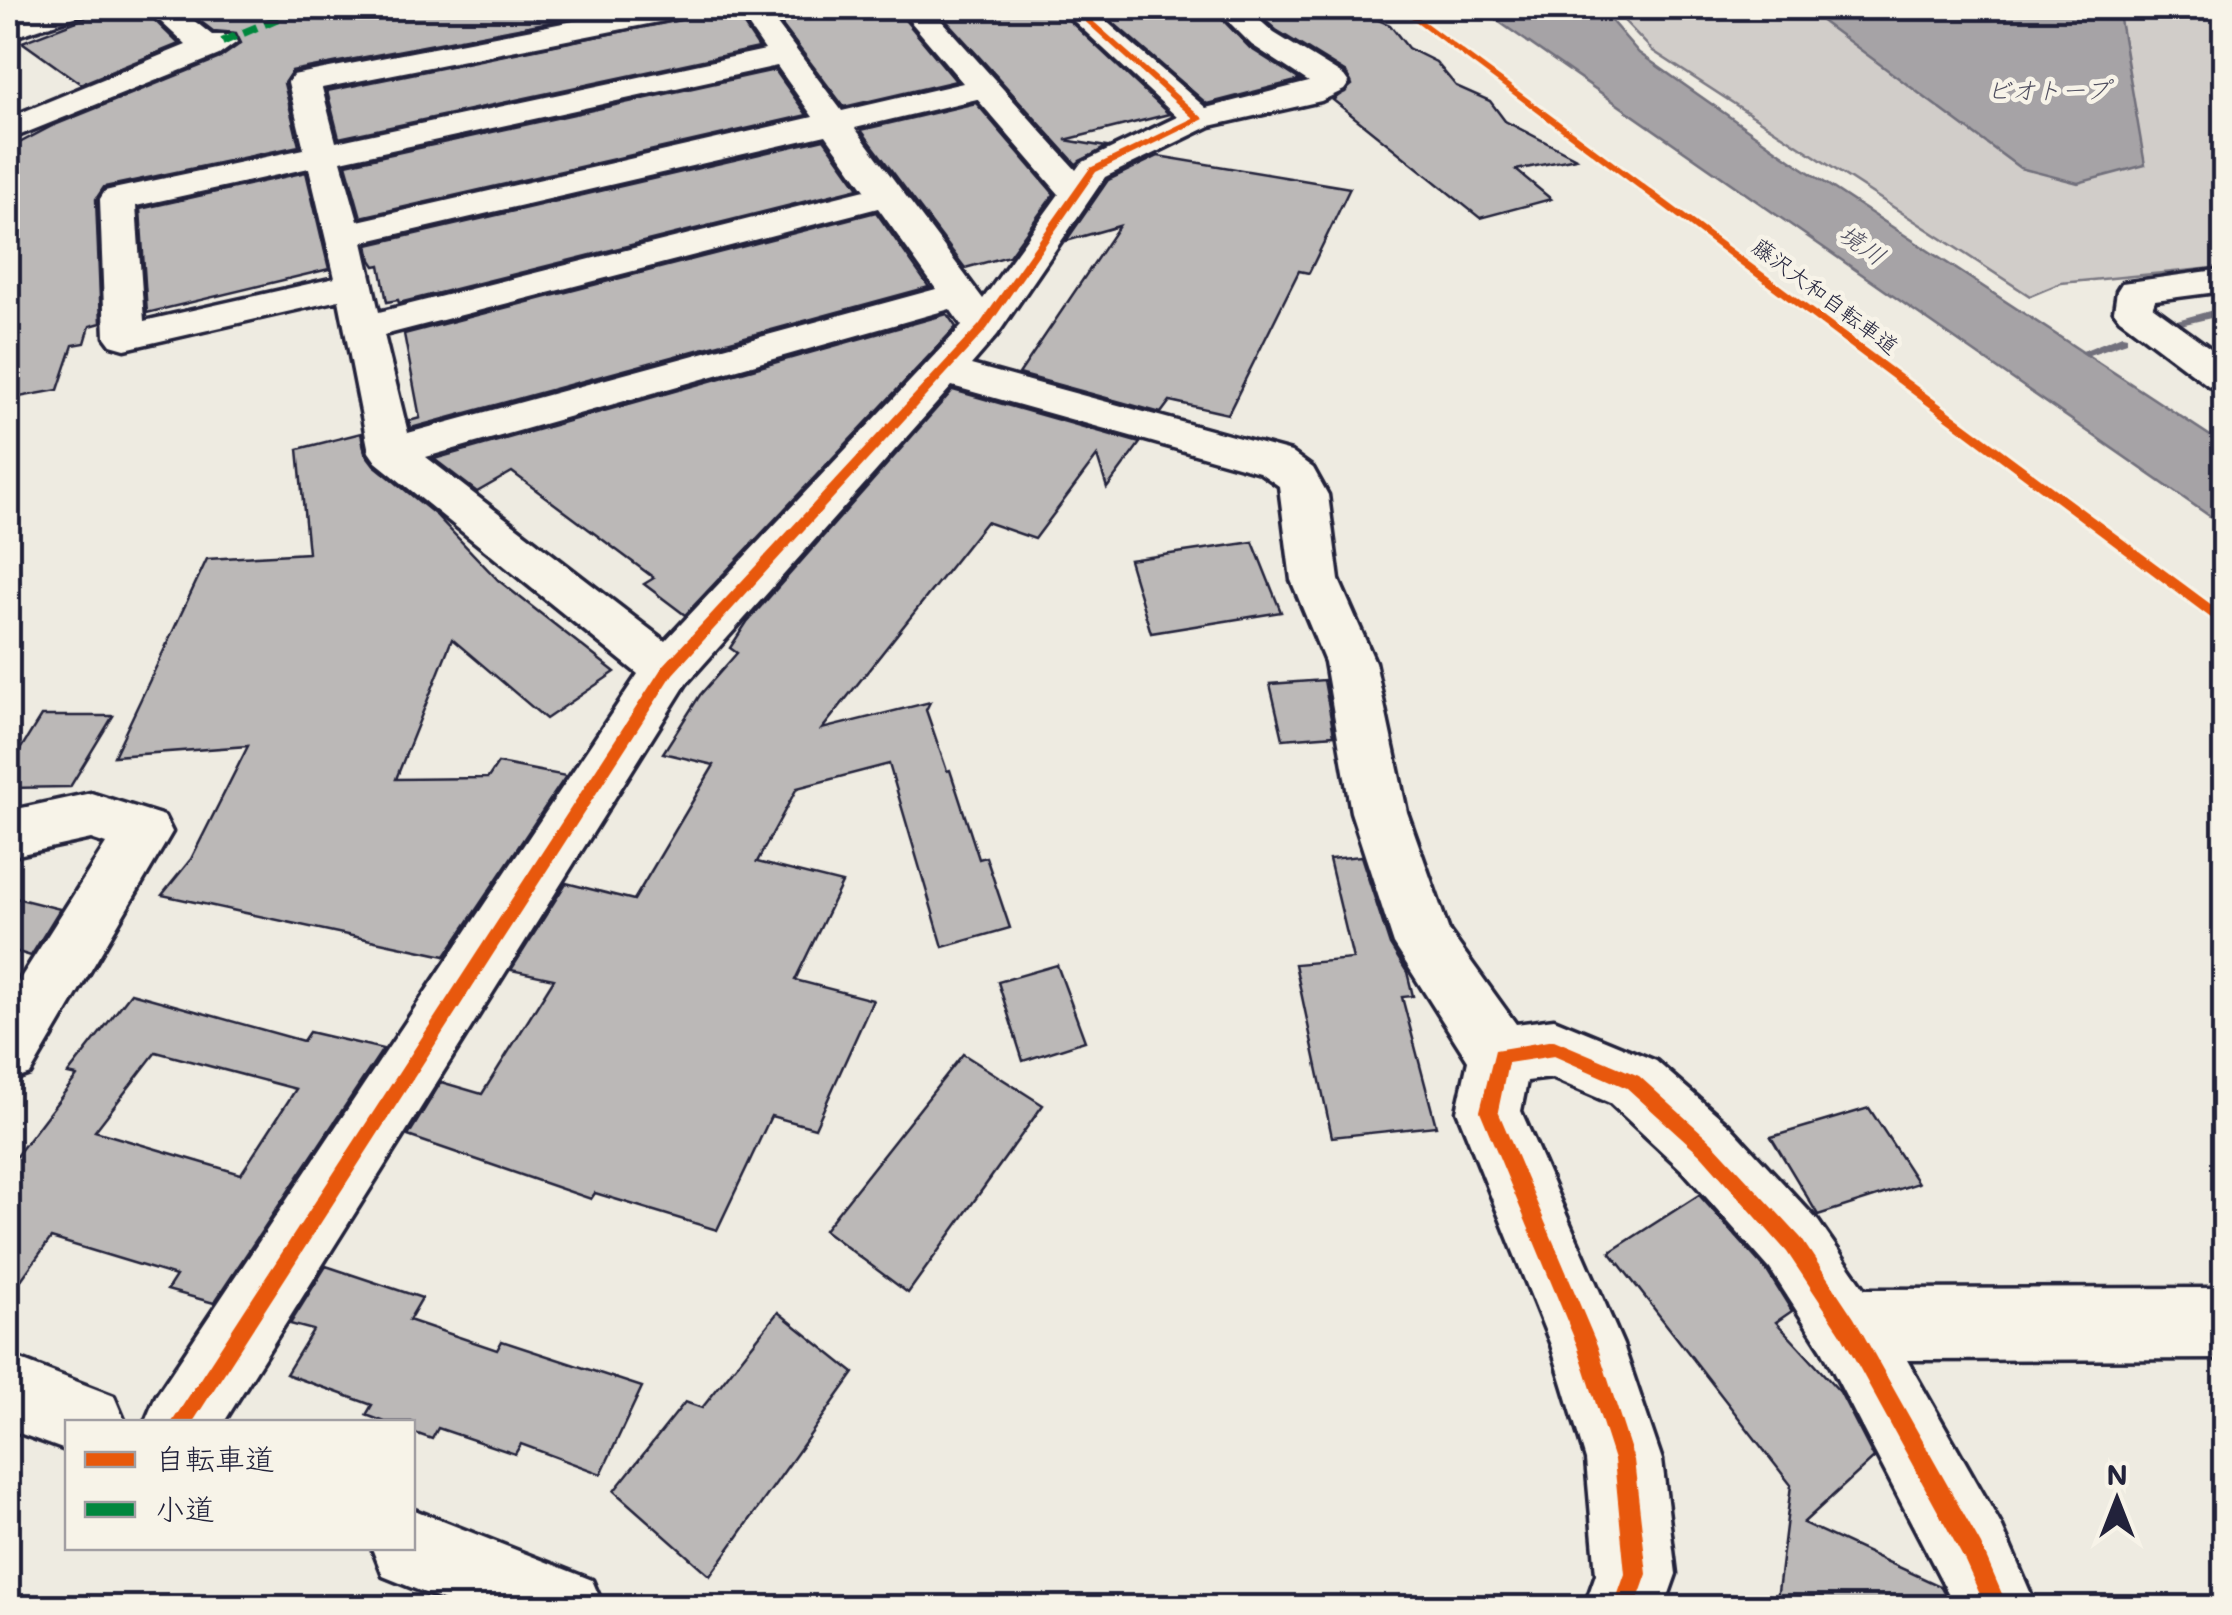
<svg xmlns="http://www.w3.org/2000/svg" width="2232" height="1615" font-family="Mali,'Klee One',sans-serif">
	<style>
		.green { fill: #d1cdc9; stroke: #7a7882; stroke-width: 2.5 }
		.water { fill: #a6a3a6; stroke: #716f7b; stroke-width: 2.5 }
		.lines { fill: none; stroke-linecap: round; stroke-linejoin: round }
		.stream { fill: #716f7b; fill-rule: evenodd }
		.building { fill: #bbb8b7; stroke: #22223b; stroke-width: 2.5; fill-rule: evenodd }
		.minor-casing { stroke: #22223b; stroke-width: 7 }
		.tertiary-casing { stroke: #22223b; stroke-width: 7 }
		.minor { fill: #f7f3e8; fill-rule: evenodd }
		.tertiary { fill: #f7f3e8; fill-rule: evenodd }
		.quiet { stroke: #00873e; stroke-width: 8; stroke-dasharray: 15 8; stroke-linecap: butt }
		.cycleway-casing { stroke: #f7f3e8; stroke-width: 6 }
		.cycleway { fill: #e8590c; fill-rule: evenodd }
		.labels { text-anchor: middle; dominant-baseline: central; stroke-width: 9; stroke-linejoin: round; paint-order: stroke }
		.far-street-label { font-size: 22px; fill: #22223b; stroke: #f7f3e8 }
		.far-water-label { font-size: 25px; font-style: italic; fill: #504f60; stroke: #f7f3e8 }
	</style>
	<rect width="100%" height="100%" fill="#eeebe1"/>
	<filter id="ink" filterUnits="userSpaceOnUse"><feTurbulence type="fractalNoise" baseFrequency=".01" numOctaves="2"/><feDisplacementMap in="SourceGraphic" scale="20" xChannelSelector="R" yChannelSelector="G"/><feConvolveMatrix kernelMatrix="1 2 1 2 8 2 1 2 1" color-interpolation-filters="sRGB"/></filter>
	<g filter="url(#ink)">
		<path class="green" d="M1612,8H2224V267L2061,283L2030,296L1653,51Z"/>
		<g class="water">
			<path d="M1479,8H1600L1639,53L1801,167L2224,445V526Z"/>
			<path d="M1804,8H2118L2145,165L2078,183L2020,168Z"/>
		</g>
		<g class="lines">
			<g class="stream">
				<path d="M2224,307V315L2172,327L2166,323Z"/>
				<path d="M2122,335L2127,336V342L2086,356L2080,352Z"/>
			</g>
		</g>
		<g class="building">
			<path d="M93,8H142L179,44L81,84L22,42L85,18Z"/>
			<path d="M183,8H624L292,71L284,83L299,146L104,187L96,199L101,323L90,326L85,343L73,345L58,390L8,399V149L52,126L220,58L241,43L236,33L213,31Z"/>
			<path d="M769,8H895L956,81L844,107Z"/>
			<path d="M935,8H1056L1169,114L1065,140L1106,147L1076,164Z"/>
			<path d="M1096,8H1211L1250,48L1300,80L1207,104Z"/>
			<path d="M1251,8H1358L1362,13L1390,25L1408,48L1436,62L1456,86L1490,101L1505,121L1576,158L1516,170L1551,199L1480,218L1333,100L1352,85L1346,73L1276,30Z"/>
			<path d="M733,9L759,48L339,138L327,91Z"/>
			<path d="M775,70L807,115L361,217L346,164Z"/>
			<path d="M976,103L1054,194L1009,256L965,268L861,130Z"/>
			<path d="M824,139L859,188L399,303L398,300L387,302L380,265L375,266L371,260L368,245Z"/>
			<path d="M1158,156L1350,188L1309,273L1299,271L1228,414L1170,401L1161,413L1019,374L1119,226L1066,241L1108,180Z"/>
			<path d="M306,172L329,269L147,313L140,209Z"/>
			<path d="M876,212L929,287L411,428L409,421L420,418L404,334Z"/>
			<path d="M947,314L956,327L685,615L644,584L654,578L512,472L477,492L434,459Z"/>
			<path d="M953,390L1140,443L1107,488L1097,456L1035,539L986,522L822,729L930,702L926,710L947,771L950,770L979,859L986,857L1010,928L943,947L889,764L797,788L757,862L842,883L795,980L873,1000L815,1128L771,1116L717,1230L595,1193L591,1199L408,1136L441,1082L482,1094L554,979L511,970L566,883L634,900L714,765L663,753L700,695L737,653L730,648L747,622Z"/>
			<path d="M361,433L365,453L374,465L436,515L498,580L615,672L546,719L452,639L396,779L488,778L498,763L566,776L445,956L162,895L191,859L248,746L114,756L207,559L308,553L298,449Z"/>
			<path d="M1253,542L1281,612L1151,633L1129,560Z"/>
			<path d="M1324,680L1334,735L1283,739L1270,684Z"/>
			<path d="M41,716H113L70,787L8,788V769Z"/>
			<path d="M1361,856L1390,945L1407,972L1413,996L1402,997L1436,1126L1332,1137L1295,964L1353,959L1329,859Z"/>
			<path d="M8,896L60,909L31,956L8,949Z"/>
			<path d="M1057,965L1085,1041L1023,1061L998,982Z"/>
			<path d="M131,993L303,1041L309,1032L383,1049L214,1303L167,1290L176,1276L51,1238L8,1298V1167L77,1076L68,1074ZM156,1052L296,1089L241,1174L95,1131Z"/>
			<path d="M963,1054L1043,1105L908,1293L824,1230Z"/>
			<path d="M1869,1108L1918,1183L1818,1215L1771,1137Z"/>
			<path d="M1699,1195L1767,1271L1792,1311L1776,1322L1840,1392L1874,1458L1803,1523L1940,1586L1952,1608H1776L1791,1485L1610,1252Z"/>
			<path d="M326,1266L422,1298L409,1320L497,1350L502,1341L642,1387L601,1474L521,1444L515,1454L438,1428L432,1439L412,1432V1422H385L366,1415L372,1405L286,1374L313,1330L290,1324Z"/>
			<path d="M778,1312L854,1373L710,1576L614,1491L685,1402L702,1408Z"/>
		</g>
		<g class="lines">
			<defs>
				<g id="minor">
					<path d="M46,8H89L84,14L8,39V20Z"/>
					<path d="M146,8H178L212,35H233L237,42L219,55L8,140V118L186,45Z"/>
					<path d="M641,8H699L694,14L684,17L322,88L336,142L765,50L736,8H765L842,111L963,83L899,8H930L1076,170L1081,163L1177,117L1060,8H1091L1206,108L1309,82L1252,45L1215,8H1246L1274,33L1344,76L1349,83L1344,90L1321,101L1210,126L1105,177L997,335L971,365L1291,452L1313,468L1328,495L1339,580L1375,662L1407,812L1449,931L1516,1024L1554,1019L1656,1061L1730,1126L1818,1221L1865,1289L2224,1288V1359L1907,1360L2001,1525L2037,1608H1956L1822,1350L1770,1269L1684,1172L1610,1103L1552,1078L1527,1081L1521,1111L1623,1345L1662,1460L1676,1574L1664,1608H1584L1596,1574L1586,1460L1551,1345L1457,1111L1468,1061L1394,944L1351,812L1325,662L1291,580L1279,486L1259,472L952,386L686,684L224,1422H145L156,1396L638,674L376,462L369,452L339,300L125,349L111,345L105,337L100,199L105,191L118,188L304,149L288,82L293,75ZM777,66L813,117L358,221L341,161ZM977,99L1059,194L983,299L855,128ZM826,135L865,190L379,312L363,242ZM309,168L335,278L144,321L136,206ZM878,208L936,289L408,433L384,335ZM950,309L962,326L665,641L426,457Z"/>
					<path d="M2134,299L2148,303L2224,358V390L2209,386L2120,319L2114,311L2120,303Z"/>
					<path d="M91,793L164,816L172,832L30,1074L8,1082V998L106,844L91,839L8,857V811Z"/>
					<path d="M8,1355L114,1396L125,1422H68V1451L8,1429Z"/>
					<path d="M412,1509L592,1580L604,1608H462L383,1576L372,1548H412Z"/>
				</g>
				<path id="tertiary" d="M2224,269V291L2155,300L2148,319L2134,323L2120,319L2114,311L2117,291L2122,283Z"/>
			</defs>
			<use href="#minor" class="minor-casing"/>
			<use href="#tertiary" class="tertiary-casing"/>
			<use href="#minor" class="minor"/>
			<use href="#tertiary" class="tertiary"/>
			<path class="quiet" d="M222,42L302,8"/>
			<defs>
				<g id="cycleway">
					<path d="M1070,8H1078L1204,119L1096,172L987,329L673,674L193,1422H172L663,666L979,325L1090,168L1193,118Z"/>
					<path d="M1398,8H1406L2224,614V626L2219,624Z"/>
					<path d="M1554,1040L1639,1076L1713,1143L1801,1238L1854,1318L1981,1545L2008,1608H1986L1965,1561L1840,1332L1787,1252L1701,1155L1627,1088L1554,1056L1508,1063L1498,1111L1597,1345L1634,1460L1647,1574L1635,1608H1613L1625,1574L1614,1460L1577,1345L1480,1111L1495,1050Z"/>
				</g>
			</defs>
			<use href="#cycleway" class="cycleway-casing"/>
			<use href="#cycleway" class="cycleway"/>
		</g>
	</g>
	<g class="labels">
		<g class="far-street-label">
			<text transform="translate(1826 296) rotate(37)">藤沢大和自転車道</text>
		</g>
		<g class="far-water-label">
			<text x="2048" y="89">ビオトープ</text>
			<text transform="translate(1863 244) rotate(35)">境川</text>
		</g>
	</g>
	<rect width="2232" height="1615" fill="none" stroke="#f7f3e8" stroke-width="40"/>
	<rect x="20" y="20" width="2192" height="1575" fill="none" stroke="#22223b" stroke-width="4" filter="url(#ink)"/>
	<rect x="65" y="1420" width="350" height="130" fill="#f7f3e8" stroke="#a29fa3" stroke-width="2.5"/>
	<rect x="85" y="1452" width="50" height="15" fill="#e8590c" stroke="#a29fa3" stroke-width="2.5"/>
	<text x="155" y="1470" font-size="30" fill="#22223b">自転車道</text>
	<rect x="85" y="1502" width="50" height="15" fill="#00873e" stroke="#a29fa3" stroke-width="2.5"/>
	<text x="155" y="1520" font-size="30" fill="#22223b">小道</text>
	<g transform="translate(2117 1500)" stroke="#f7f3e8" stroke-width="8" paint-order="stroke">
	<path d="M0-8L18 38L0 25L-18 38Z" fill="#22223b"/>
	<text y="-15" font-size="28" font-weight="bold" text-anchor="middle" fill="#22223b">N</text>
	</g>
</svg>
